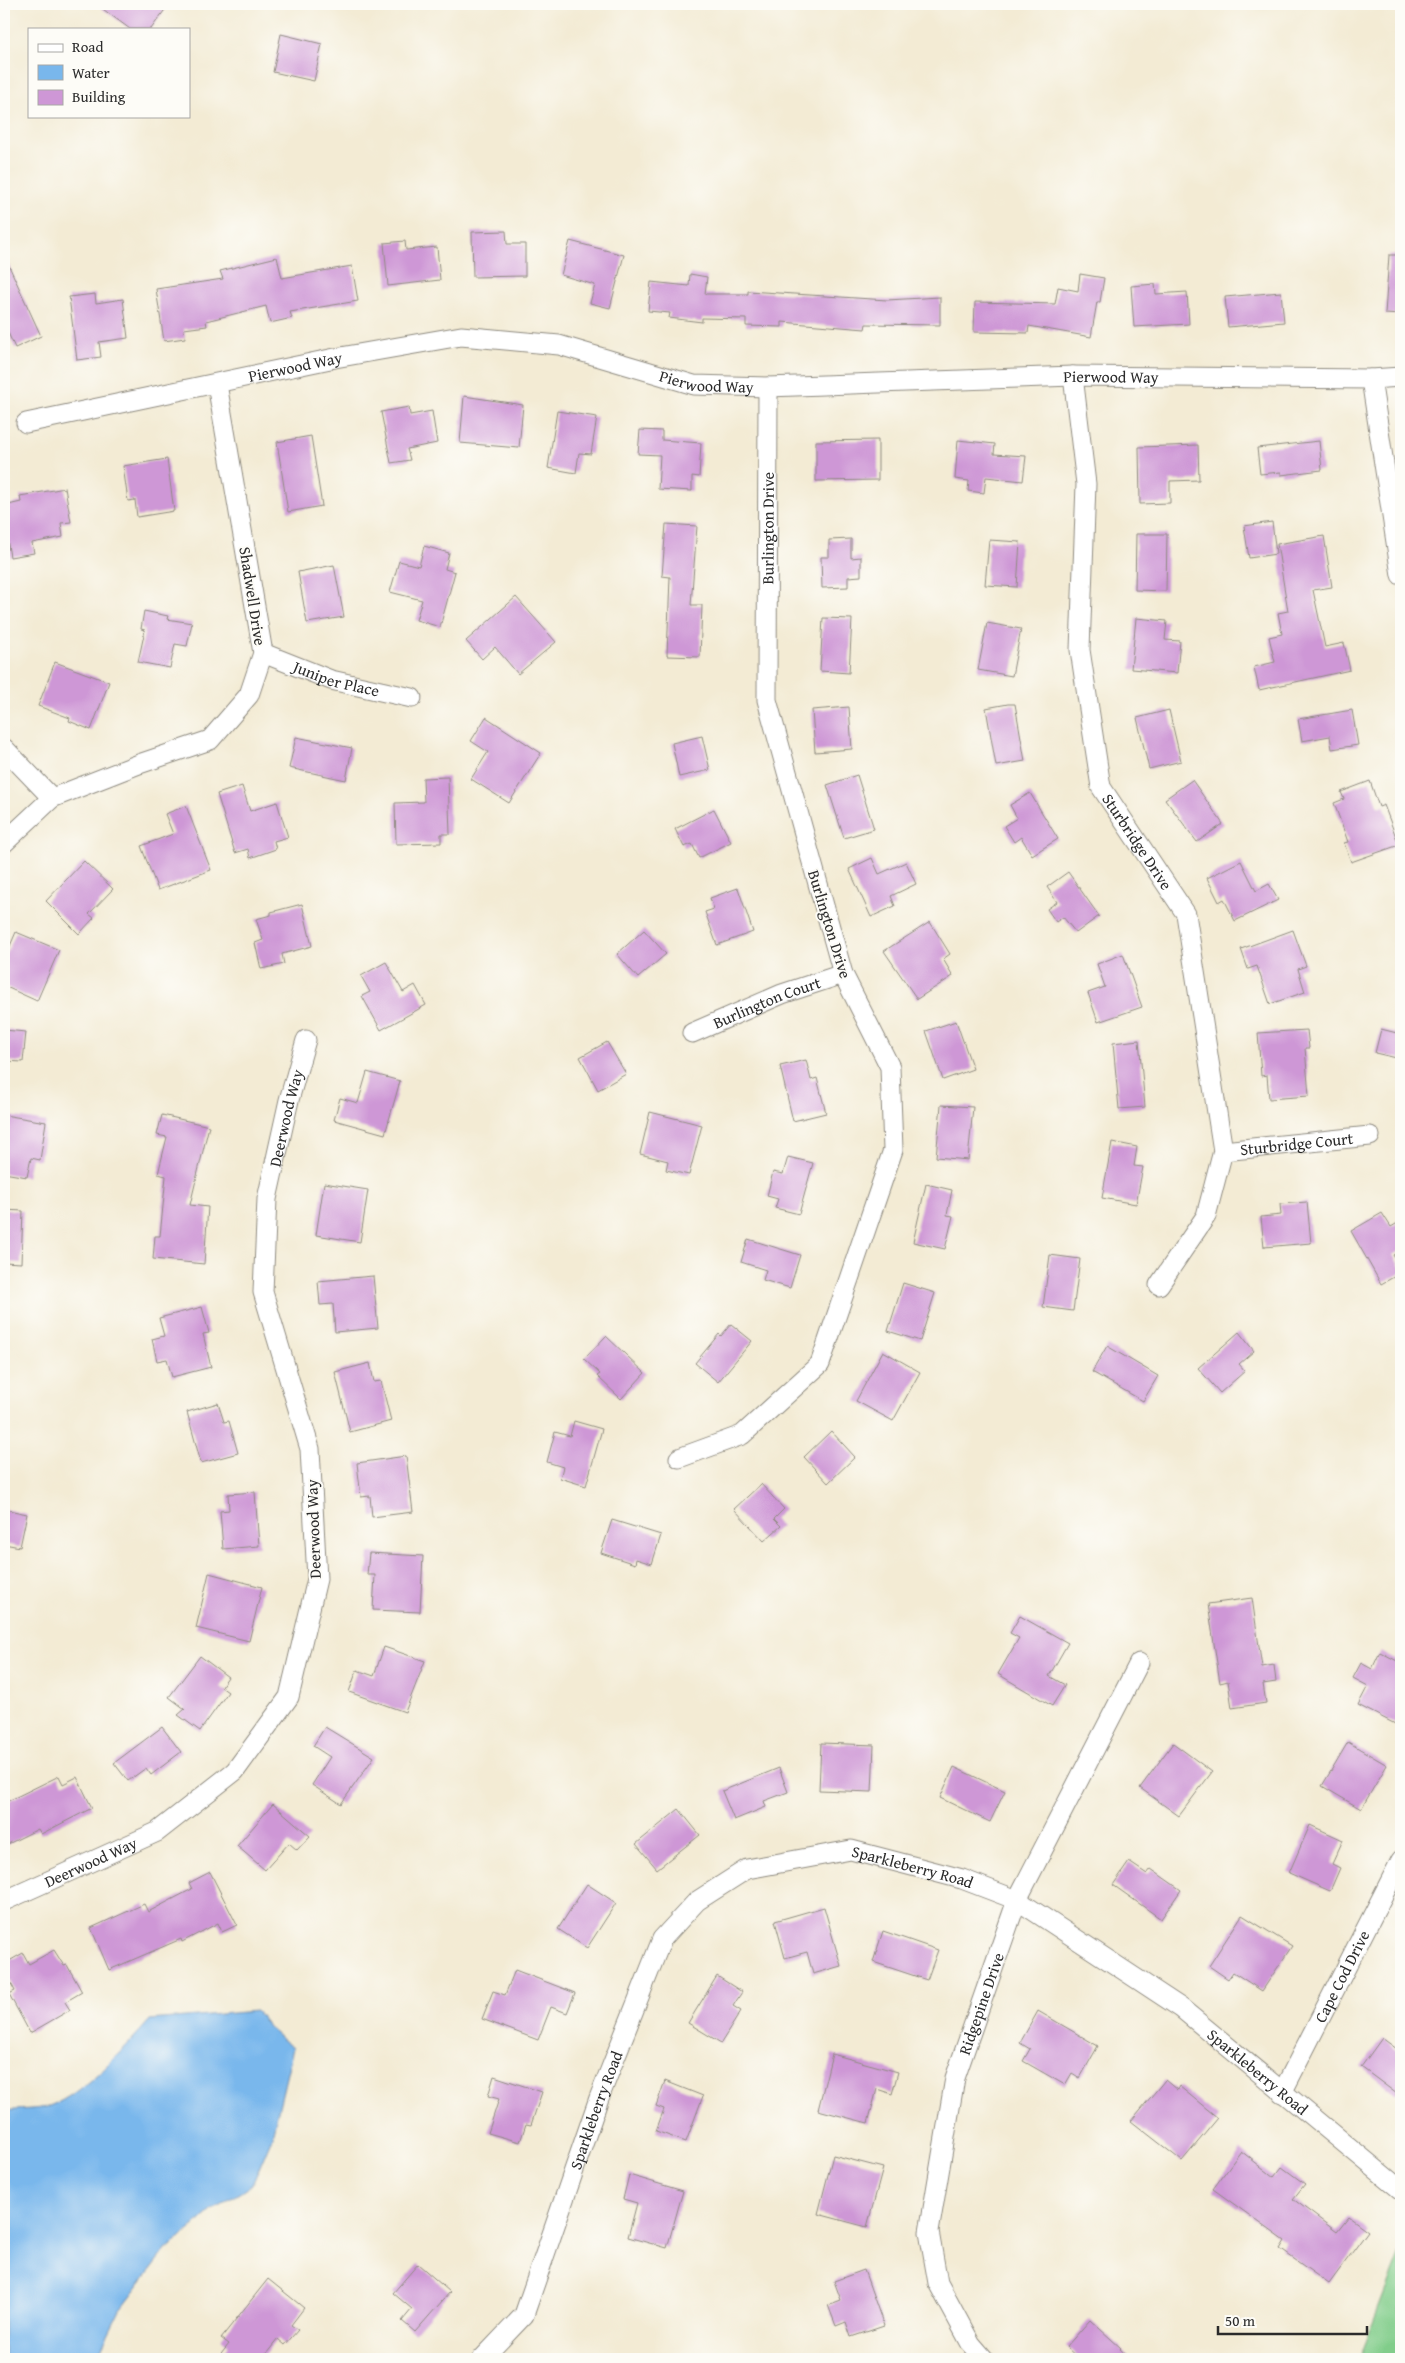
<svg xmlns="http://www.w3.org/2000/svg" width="1405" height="2363" font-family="'Gentium Book Plus',serif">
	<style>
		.green { fill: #81cd8a; stroke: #567c5a }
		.water { fill: #79b7ec; stroke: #52718c }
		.building { fill: #ce97d6 }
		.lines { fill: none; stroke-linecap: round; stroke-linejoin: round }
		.minor-casing { stroke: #8f8b80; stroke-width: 21 }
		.minor { stroke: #fff; stroke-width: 19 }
		.labels { text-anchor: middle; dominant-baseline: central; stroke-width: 4; stroke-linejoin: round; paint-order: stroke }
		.street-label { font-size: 16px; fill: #2b2b2b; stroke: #fdfcf7 }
	</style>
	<rect width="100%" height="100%" fill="#fdfcf7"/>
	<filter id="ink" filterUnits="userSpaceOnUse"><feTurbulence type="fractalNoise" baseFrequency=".02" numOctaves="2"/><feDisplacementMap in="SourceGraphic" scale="10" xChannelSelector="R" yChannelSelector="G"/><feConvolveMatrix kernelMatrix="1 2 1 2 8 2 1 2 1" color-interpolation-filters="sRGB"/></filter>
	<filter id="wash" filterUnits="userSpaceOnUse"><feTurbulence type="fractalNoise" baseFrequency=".0096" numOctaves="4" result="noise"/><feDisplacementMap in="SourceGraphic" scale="20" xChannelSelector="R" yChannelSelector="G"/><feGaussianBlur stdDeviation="1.12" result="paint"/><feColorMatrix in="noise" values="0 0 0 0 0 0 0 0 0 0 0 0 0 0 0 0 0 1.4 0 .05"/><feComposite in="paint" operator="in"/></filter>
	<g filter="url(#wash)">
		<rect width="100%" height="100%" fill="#f3ebd4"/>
		<path class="green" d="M1401,2250V2359H1359Z"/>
		<path class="water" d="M256,2011L275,2034L293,2048L271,2140L252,2185L212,2210L166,2250L120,2310L96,2359H4V2111C18,2109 37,2110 50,2106C83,2094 127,2046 150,2020Z"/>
		<g id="blocks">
			<g class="building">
				<path d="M96,4H169L151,29H130Z"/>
				<path d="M281,34L322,44L314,81L273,72Z"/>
				<path d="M506,231L507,244H525V276L473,277L472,232Z"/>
				<path d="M405,241L406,250L437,247L440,280L388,286L384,243Z"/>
				<path d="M570,241L624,255L610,308L590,303L595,285L561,275Z"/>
				<path d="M4,255L41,336L15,348L4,324Z"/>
				<path d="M1389,255H1401V315L1385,314Z"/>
				<path d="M277,257L282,278L352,266L358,301L290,312L292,318L270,323L266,306L206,321L207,326L184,329L185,338L164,341L156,289L223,279L220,271Z"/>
				<path d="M690,274L707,277L705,294H748V291L887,300L940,297V325L866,324L865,329L782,322V327L746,326V319L702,318V322L669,318L670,313L648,311L651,282L689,286Z"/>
				<path d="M1080,274L1104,278L1100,302H1097L1091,337L1029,326L1028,333L974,332L975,302L1055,304L1058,287L1078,291Z"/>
				<path d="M1155,284L1156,294L1187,292L1189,324L1134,327L1131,286Z"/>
				<path d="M1281,292L1284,322L1228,327L1225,297Z"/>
				<path d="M95,294L96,303L123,299L128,338L99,342L101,357L77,360L69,297Z"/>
				<path d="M464,396L523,405L519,448L460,443Z"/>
				<path d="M409,407L410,415L432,411L437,443L407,449L410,460L391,463L381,412Z"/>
				<path d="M557,411L597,417L591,454L579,453L576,473L548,468Z"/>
				<path d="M640,430L662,431V440L701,443L699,477L692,476V491L658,489L660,455L638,454Z"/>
				<path d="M311,436L322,506L288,512L277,442Z"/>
				<path d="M878,440V480L816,481V441Z"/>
				<path d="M958,440L995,444L994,454L1026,456L1023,481L986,477L984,493L968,491L969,481L955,479Z"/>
				<path d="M1319,441L1322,470L1281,475V472L1260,474L1257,448Z"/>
				<path d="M1198,445L1199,480L1170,481V503L1140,504L1139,447Z"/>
				<path d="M167,459L174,511L137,517L135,500L128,501L123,466Z"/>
				<path d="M65,488L71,522L61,523L63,537L32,543L34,553L10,557L4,520V506L21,502L20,496Z"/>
				<path d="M1272,522L1276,554L1249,558L1244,526Z"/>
				<path d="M666,524L697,526L691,605H702L700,657L667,656L670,577L662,576Z"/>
				<path d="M1136,534H1167L1166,591L1135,590Z"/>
				<path d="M1324,536L1332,587L1313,590L1325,647L1344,643L1350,670L1259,690L1254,667L1275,662L1269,637L1282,634L1278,613L1288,611L1277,544Z"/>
				<path d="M851,539V558L861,557V576L848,577V587L822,588L821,557H829V540Z"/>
				<path d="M989,540L1020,542L1017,587L985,585Z"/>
				<path d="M424,546L449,553L445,569L455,572L440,627L416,620L422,600L390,592L399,561L419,566Z"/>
				<path d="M334,565L344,617L307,623L298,572Z"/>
				<path d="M516,597L556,642L518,674L495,647L482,659L466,641Z"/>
				<path d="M144,611L168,616L167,619L192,623L187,646L175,644L170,668L138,662L145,630L141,629Z"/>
				<path d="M823,618L852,619L849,673L820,671Z"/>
				<path d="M1136,618L1167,621L1165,640L1180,641L1177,673L1131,669Z"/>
				<path d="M987,623L1021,629L1012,676L978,670Z"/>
				<path d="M55,662L109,682L91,730L69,721L70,718L38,706Z"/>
				<path d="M1008,704H1015L1025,761L996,766L986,708Z"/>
				<path d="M849,707L852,749L815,752L812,710Z"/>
				<path d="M1169,710L1181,761L1149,769L1137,718Z"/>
				<path d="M1352,710L1358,745L1332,749L1330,736L1302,741L1298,719Z"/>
				<path d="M486,717L541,753L509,803L471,779L488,752L471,741Z"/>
				<path d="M702,736L710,770L679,777L672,743Z"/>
				<path d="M296,737L352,748L346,780L289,768Z"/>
				<path d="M857,775L874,829L844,838L827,785Z"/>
				<path d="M448,777L450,834H441V843L396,844L395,803L424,802L423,778Z"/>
				<path d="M1192,780L1223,824L1197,842L1165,799Z"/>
				<path d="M1370,781L1379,807L1384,805L1399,845L1351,862L1344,843L1348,842L1334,803L1344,799L1341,792Z"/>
				<path d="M242,786L250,811L277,802L288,837L274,841L276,849L250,858L248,849L235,853L217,794Z"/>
				<path d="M1030,793L1058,839L1032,855L1021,837L1014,842L1004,826L1017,818L1010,805Z"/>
				<path d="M186,806L211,870L158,890L141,846L173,834L165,814Z"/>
				<path d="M714,809L731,842L699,858L692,844L684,847L675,829Z"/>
				<path d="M872,858L879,874L906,862L916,884L891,896L895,906L871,917L849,869Z"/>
				<path d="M84,861L113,889L89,914L94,918L79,934L46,901Z"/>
				<path d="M1241,861L1256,891L1269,884L1278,900L1235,921L1224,899L1219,902L1207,878Z"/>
				<path d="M1068,872L1099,916L1076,933L1063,917L1056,922L1047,909L1057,902L1047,887Z"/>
				<path d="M738,888L753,932L717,945L705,912L714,909L710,898Z"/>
				<path d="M302,904L312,946L282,954L284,964L261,969L255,943L263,940L256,919L271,915V912Z"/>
				<path d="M930,922L950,954L943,959L953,976L917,999L884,951Z"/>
				<path d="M644,930L666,954L638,978L617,954Z"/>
				<path d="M1293,930L1306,966L1298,969L1305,992L1270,1004L1257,966L1248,969L1241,949Z"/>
				<path d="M16,932L59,950L37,1001L4,986V960Z"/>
				<path d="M1123,954L1142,1007L1098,1022L1088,993L1105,987L1097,964Z"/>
				<path d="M386,962L403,992L415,985L426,1005L381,1030L362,996L370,992L361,976Z"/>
				<path d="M956,1021L973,1069L943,1080L926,1031Z"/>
				<path d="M1381,1029L1401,1034V1059L1375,1053Z"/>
				<path d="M4,1030L26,1032L23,1062L4,1061Z"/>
				<path d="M1307,1030L1309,1048H1305L1309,1096L1269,1099L1267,1075L1261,1076L1258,1033Z"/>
				<path d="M1139,1040L1145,1107L1119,1109L1113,1043Z"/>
				<path d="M607,1042L626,1074L598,1090L580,1057Z"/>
				<path d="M806,1060L811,1080L817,1078L826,1113L793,1121L780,1066Z"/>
				<path d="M367,1072L400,1081L385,1134L334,1120L340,1098L358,1103Z"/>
				<path d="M941,1105L973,1107L968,1160L936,1157Z"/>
				<path d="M650,1112L702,1125L689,1175L666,1170L668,1161L640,1154Z"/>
				<path d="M4,1115L46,1122L40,1160L31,1158L27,1177L4,1173Z"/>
				<path d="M162,1115L209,1126L190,1205L208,1207L204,1264L153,1259L155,1236H160L166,1176L158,1174L167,1137L157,1135Z"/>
				<path d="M1112,1142L1137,1147L1134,1166L1143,1167L1136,1204L1102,1198Z"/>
				<path d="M788,1157L813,1163L799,1214L775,1208L778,1199L767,1196L773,1172L783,1174Z"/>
				<path d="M324,1183L368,1190L360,1242L316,1235Z"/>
				<path d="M926,1184L952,1190L947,1215L953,1216L945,1249L913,1242Z"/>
				<path d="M1307,1202L1311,1243L1264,1247L1261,1217L1281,1215L1280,1204Z"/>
				<path d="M4,1210L23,1211L21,1263L4,1262Z"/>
				<path d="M1382,1213L1391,1227L1401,1221V1250L1393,1255L1401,1268V1273L1381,1284L1351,1231Z"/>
				<path d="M748,1239L800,1255L790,1288L763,1280L766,1270L741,1262Z"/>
				<path d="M1050,1255L1080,1259L1073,1311L1043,1307Z"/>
				<path d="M373,1276L378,1328L335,1332L333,1304L320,1305L318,1281Z"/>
				<path d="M903,1283L935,1293L920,1341L888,1331Z"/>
				<path d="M202,1307L209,1333L203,1334L211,1367L172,1377L167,1359L157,1361L152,1339L164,1336L159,1318Z"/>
				<path d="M731,1324L752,1341L718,1382L695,1363L719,1334L721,1336Z"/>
				<path d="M1239,1332L1254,1351L1239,1364L1245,1371L1220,1393L1198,1368Z"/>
				<path d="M606,1336L645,1373L621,1399L597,1376L600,1374L584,1359Z"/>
				<path d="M1107,1346L1158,1376L1143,1401L1092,1372Z"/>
				<path d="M883,1351L920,1372L893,1421L856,1401Z"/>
				<path d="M370,1363L374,1382L381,1381L391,1421L350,1432L335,1372Z"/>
				<path d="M218,1403L224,1422L229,1421L238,1453L201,1463L187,1412Z"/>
				<path d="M574,1421L602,1429L586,1486L560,1478L563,1467L547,1462L555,1432L570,1436Z"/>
				<path d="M831,1431L855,1457L828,1483L804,1457Z"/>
				<path d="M406,1456L413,1512L372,1517L370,1496L361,1497L357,1463Z"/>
				<path d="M761,1484L784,1509L774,1519L781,1526L764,1541L734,1509Z"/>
				<path d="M255,1492L259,1546L223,1549L220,1511L229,1510L228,1494Z"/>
				<path d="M4,1509L27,1514L20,1547L4,1544Z"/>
				<path d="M612,1520L661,1535L652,1564L636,1559L635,1564L601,1553Z"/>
				<path d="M369,1553L423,1556L420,1612L373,1610L375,1575H367Z"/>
				<path d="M209,1573L262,1587L249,1641L196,1628Z"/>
				<path d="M1252,1598L1262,1667L1274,1665L1276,1682L1263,1684L1266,1703L1232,1708L1228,1681L1220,1683L1208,1604Z"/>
				<path d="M1020,1616L1068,1643L1049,1676L1065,1685L1052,1706L998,1674L1019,1638L1010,1633Z"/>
				<path d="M384,1647L425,1661L405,1712L349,1692L357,1670L374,1676Z"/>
				<path d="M1380,1652L1401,1663V1727L1358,1705L1368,1686L1353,1678L1361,1663L1372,1669Z"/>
				<path d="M200,1656L228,1677L221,1687L228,1692L200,1731L178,1715L185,1709L169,1697Z"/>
				<path d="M162,1727L181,1752L151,1775L146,1768L128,1781L114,1763Z"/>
				<path d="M325,1727L374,1757L341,1804L312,1785L330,1757L313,1746Z"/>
				<path d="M1348,1742L1387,1765L1361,1809L1322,1786Z"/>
				<path d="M821,1743L874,1745L872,1792L819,1790Z"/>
				<path d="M1173,1743L1212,1772L1179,1816L1140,1788Z"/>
				<path d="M954,1767L1005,1791L990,1822L940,1798Z"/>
				<path d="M779,1768L788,1792L764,1801L766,1807L734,1820L722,1791Z"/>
				<path d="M59,1776L63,1784L77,1777L92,1808L41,1834L38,1829L4,1846V1803Z"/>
				<path d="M273,1804L310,1836L297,1850L289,1843L265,1870L237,1846Z"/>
				<path d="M679,1809L700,1835L657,1869L636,1844Z"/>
				<path d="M1310,1825L1343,1840L1332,1864L1340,1868L1330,1891L1289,1873Z"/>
				<path d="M1129,1862L1147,1874L1151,1869L1181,1890L1161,1919L1113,1885Z"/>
				<path d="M210,1872L237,1925L222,1932L218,1923L182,1942L181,1939L109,1970L91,1928L144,1904L148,1912L192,1889L189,1883Z"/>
				<path d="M587,1884L616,1903L587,1948L558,1929Z"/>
				<path d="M824,1907L841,1966L813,1974L807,1952L785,1958L775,1921Z"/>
				<path d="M1242,1915L1292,1946L1262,1991L1233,1972L1228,1979L1209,1966Z"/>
				<path d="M883,1931L938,1950L927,1980L873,1962Z"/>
				<path d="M54,1950L64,1966L67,1965L82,1992L65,2002L70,2010L30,2033L9,1994L15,1991L4,1970V1964L23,1953L29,1964Z"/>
				<path d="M515,1970L575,1993L567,2013L551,2007L538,2040L482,2019L493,1991L505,1995Z"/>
				<path d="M717,1976L742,1992L733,2006L741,2011L721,2043L688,2023Z"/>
				<path d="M1038,2011L1098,2046L1080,2078L1072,2073L1065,2085L1023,2061L1030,2049L1020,2043Z"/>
				<path d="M1382,2038L1401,2052V2097L1361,2067Z"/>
				<path d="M832,2054L898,2072L892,2094L877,2089L868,2123L818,2110Z"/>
				<path d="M494,2076L542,2092L531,2125L526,2124L520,2142L488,2133L499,2099L488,2096Z"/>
				<path d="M1165,2080L1177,2090L1179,2086L1218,2118L1182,2161L1131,2121Z"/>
				<path d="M665,2081L703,2096L686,2142L656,2131L664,2109L656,2106Z"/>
				<path d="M1241,2151L1274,2177L1282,2167L1305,2184L1293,2199L1337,2232L1349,2217L1368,2231L1329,2284L1280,2249L1285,2241L1213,2189Z"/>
				<path d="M833,2155L883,2168L867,2227L818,2214Z"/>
				<path d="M629,2175L683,2191L667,2248L628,2237L637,2203L623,2199Z"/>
				<path d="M418,2264L450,2292L415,2332L402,2321L412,2309L393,2293Z"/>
				<path d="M864,2270L884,2326L851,2337L846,2322L836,2326L828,2305L841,2300L834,2281Z"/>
				<path d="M268,2279L304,2308L291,2325L298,2330L285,2345L278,2339L262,2359H217L229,2344L221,2338Z"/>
				<path d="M1090,2320L1121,2348L1120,2349L1131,2359H1079L1066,2347Z"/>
			</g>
		</g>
	</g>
	<g filter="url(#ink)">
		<use href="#blocks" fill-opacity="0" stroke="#8f8b80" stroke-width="1"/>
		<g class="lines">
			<defs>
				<g id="minor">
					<path id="s1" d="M1073,376L1086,484L1080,650L1101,787L1186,914L1223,1151L1206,1216L1159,1285"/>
					<path d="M1371,379L1401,575"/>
					<path id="s2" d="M26,423L335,358L461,336L559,345L694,385L768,387L1073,376L1371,379L1401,377"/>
					<path id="s3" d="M263,653L331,680L412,698"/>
					<path d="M4,748L52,798"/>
					<path d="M4,843L52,798L139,764L210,740L249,695L263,653L217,384"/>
					<path id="s4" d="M692,1033L782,994L843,974"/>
					<path id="s5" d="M1223,1151L1370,1136"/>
					<path id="s6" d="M679,1458L742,1435L820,1364L893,1150L890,1067L843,974L767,700L768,387"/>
					<path id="s7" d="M4,1901L157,1832L235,1771L289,1697L317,1579L310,1449L263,1292L267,1199L289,1100L306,1040"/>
					<path id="s8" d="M1282,2093L1401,1860"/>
					<path id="s9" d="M482,2359L524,2315L599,2098L662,1939L697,1901L747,1869L851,1850L962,1879L1017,1900L1181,2008L1401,2190"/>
					<path id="s10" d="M984,2359L971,2344L938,2283L929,2232L955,2078L1017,1900L1139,1663"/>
				</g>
			</defs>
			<use href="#minor" class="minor-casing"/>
			<use href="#minor" class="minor"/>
		</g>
	</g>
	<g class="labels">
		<g class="street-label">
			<text stroke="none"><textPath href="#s2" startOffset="275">Pierwood Way</textPath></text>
			<text stroke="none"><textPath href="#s2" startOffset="1100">Pierwood Way</textPath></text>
			<text stroke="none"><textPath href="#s2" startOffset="695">Pierwood Way</textPath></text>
			<text stroke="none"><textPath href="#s6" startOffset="1042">Burlington Drive</textPath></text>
			<text transform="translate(253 596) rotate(81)">Shadwell Drive</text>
			<text stroke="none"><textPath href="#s3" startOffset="78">Juniper Place</textPath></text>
			<text stroke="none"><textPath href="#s1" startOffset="479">Sturbridge Drive</textPath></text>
			<text transform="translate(830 924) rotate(73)">Burlington Drive</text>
			<text stroke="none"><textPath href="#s4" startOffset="81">Burlington Court</textPath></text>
			<text stroke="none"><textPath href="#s7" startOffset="950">Deerwood Way</textPath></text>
			<text stroke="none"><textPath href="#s5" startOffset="74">Sturbridge Court</textPath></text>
			<text transform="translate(313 1529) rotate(-92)">Deerwood Way</text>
			<text stroke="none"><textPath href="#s7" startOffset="95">Deerwood Way</textPath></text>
			<text stroke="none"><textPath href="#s9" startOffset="742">Sparkleberry Road</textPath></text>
			<text stroke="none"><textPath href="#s8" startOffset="131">Cape Cod Drive</textPath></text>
			<text stroke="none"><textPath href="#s10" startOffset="376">Ridgepine Drive</textPath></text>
			<text stroke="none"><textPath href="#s9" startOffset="1148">Sparkleberry Road</textPath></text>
			<text stroke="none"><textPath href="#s9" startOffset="278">Sparkleberry Road</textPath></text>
		</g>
	</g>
	<rect width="1405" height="2363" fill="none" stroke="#fdfcf7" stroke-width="20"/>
	<rect x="28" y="28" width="162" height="90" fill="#fdfcf7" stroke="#a9a8a5"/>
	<rect x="38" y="44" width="25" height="8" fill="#ffffff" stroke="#a9a8a5"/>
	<text x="72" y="52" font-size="15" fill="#2b2b2b">Road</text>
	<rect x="38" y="65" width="25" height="15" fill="#79b7ec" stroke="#a9a8a5"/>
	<text x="72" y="78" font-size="15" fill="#2b2b2b">Water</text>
	<rect x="38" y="90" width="25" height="15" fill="#ce97d6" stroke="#a9a8a5"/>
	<text x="72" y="102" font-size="15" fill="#2b2b2b">Building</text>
	<path d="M1218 2326v8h149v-8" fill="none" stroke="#2b2b2b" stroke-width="2.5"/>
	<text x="1225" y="2326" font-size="15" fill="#2b2b2b" stroke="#fdfcf7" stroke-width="4" paint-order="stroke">50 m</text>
</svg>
